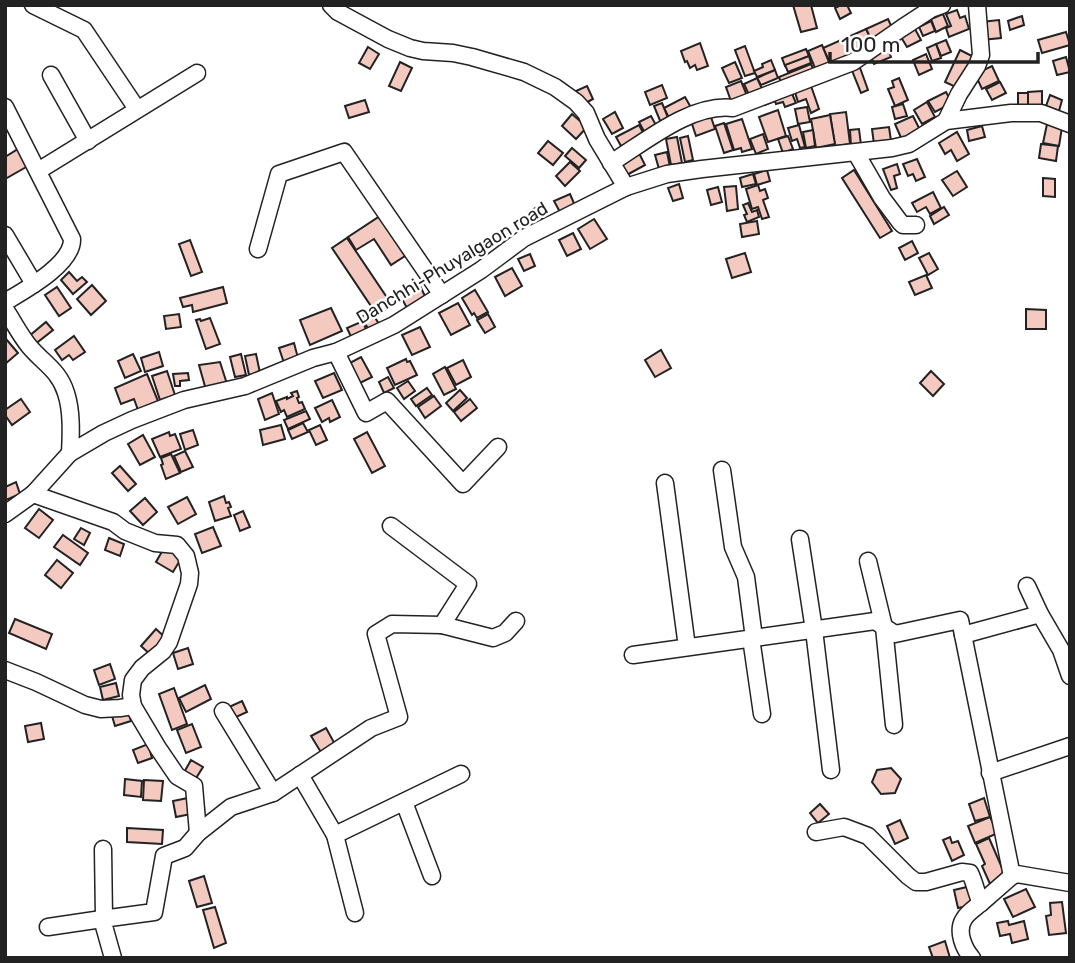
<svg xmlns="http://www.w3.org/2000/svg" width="1075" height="963" font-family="Rubik,sans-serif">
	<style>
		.building { fill: #f3c9c0; stroke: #222; stroke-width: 2 }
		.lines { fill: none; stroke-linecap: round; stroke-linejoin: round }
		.minor-casing { stroke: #222; stroke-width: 19 }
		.minor { stroke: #fff; stroke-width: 16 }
		.labels { text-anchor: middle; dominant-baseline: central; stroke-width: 5; stroke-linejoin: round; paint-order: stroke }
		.street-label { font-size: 18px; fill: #222; stroke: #fff }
	</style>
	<rect width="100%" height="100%" fill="#fff"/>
	<g class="building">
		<path d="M793,5H811L817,28L801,32Z"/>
		<path d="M841,5H847L851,13L840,19L835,8Z"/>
		<path d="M957,10L960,18L965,16L969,29L949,37L946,28L951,26L946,14Z"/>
		<path d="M943,14L948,26L936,32L931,19Z"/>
		<path d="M1022,16L1024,25L1010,30L1008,21Z"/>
		<path d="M888,19L893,30L872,41L866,29Z"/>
		<path d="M999,20L1001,38L982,40L981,22Z"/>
		<path d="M931,21L935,31L923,36L919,27Z"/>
		<path d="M866,29L873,44L830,63L823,48Z"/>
		<path d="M915,29L921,40L907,47L901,37Z"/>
		<path d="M1066,32L1070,45L1042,53L1038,40Z"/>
		<path d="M946,40L951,52L941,56L936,44Z"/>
		<path d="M700,43L708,66L697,70L695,65L690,68L687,61L685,62L681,51Z"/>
		<path d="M936,44L941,58L932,61L927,48Z"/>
		<path d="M822,45L831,67L817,73L808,51Z"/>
		<path d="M745,46L755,73L745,76L735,50Z"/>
		<path d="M368,47L379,54L370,69L359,63Z"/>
		<path d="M887,47L891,57L874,64L870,55Z"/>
		<path d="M806,49L809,56L785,66L782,58Z"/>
		<path d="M960,50L974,57L960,89L945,82Z"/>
		<path d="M926,54L932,69L919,75L913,60Z"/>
		<path d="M809,56L811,63L788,72L785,65Z"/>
		<path d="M1066,57L1070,72L1057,75L1053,61Z"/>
		<path d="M771,60L775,70L757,77L754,71L763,67L762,64Z"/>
		<path d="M400,62L412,68L401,91L389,86Z"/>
		<path d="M735,62L742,78L729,83L722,68Z"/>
		<path d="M811,64L814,71L782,85L779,77Z"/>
		<path d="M859,65L868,90L861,93L851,68Z"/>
		<path d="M992,66L999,81L982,89L975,74Z"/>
		<path d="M775,70L778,78L761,85L757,78Z"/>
		<path d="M757,78L764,93L751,99L744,84Z"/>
		<path d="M899,78L908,100L895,106L888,89L894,87L892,81Z"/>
		<path d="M741,81L748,98L732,104L726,87Z"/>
		<path d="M1000,82L1006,93L992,100L986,89Z"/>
		<path d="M810,83L819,109L811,113L806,99L798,102L794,89Z"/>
		<path d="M662,85L667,98L650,105L645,92Z"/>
		<path d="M587,86L593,99L582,105L576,91Z"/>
		<path d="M790,89L796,103L785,107L783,102L776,104L775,101L765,105L763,99Z"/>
		<path d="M1042,91V106H1028V92Z"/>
		<path d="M946,92L952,103L935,112L928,101Z"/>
		<rect x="1018" y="93" width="10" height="14"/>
		<path d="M1050,95L1062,100L1059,111L1046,106Z"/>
		<path d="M685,97L693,111L671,122L664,108Z"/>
		<path d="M365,100L369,112L349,118L345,106Z"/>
		<path d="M927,102L935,117L922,124L914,110Z"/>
		<path d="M662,103L669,120L661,123L654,106Z"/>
		<path d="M903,104L907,116L895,119L892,107Z"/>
		<path d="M807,107L810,122L798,124L795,109Z"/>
		<path d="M778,110L786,136L768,142L759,117Z"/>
		<path d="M615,112L623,128L612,134L603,119Z"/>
		<path d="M846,112L850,144L835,146L830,114Z"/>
		<path d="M572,114L587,127L576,139L562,126Z"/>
		<path d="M710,114L715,129L696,136L691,121Z"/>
		<path d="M830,115L835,144L816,148L811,119Z"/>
		<path d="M651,116L658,129L646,135L639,122Z"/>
		<path d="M913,116L921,132L902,140L895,124Z"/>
		<path d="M742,119L752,149L742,152L741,148L734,150L726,124Z"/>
		<path d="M724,123L733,150L724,153L715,126Z"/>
		<path d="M1047,124L1062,127L1059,146L1043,143Z"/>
		<path d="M639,125L646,138L621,146L616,137Z"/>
		<path d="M799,125L805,147L800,148L797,139L792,141L788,128Z"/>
		<path d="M982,126L985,137L969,141L967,130Z"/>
		<path d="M889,127L891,141L874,144L872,129Z"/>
		<path d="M859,129L861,145L851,146L850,130Z"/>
		<path d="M813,130L815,146L806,148L803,132Z"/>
		<path d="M957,132L969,154L957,161L951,150L945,154L939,143Z"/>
		<path d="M763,134L768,149L756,154L750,139Z"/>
		<path d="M688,136L693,160L685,162L680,138Z"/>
		<path d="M788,136L793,149L783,153L778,139Z"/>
		<path d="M677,137L682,163L671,165L666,139Z"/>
		<path d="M548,141L563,153L553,165L538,153Z"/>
		<path d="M1041,144L1058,146L1056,161L1039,158Z"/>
		<path d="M572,148L586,160L579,168L565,156Z"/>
		<path d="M18,149L28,166L5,179V157Z"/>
		<path d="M638,151L645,165L625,176L618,162Z"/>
		<path d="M667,152L670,167L659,169L655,155Z"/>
		<path d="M917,159L925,177L916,181L913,174L908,176L903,164Z"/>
		<path d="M570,162L580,171L565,186L556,176Z"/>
		<path d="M897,164L900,174L894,176L897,188L891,190L883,169Z"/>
		<path d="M767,170L770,181L757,185L754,174Z"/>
		<path d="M854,170L892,231L880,238L842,178Z"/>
		<path d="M957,171L967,187L953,196L942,180Z"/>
		<path d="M753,174L756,184L742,187L740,178Z"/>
		<path d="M1043,178L1055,179V197L1043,196Z"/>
		<path d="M679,184L683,198L673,201L668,188Z"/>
		<path d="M758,185L760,191L765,189L768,198L763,200L769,217L762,219L758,207L752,209L746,189Z"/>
		<path d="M736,186L738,209L727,211L724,187Z"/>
		<path d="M718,187L722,202L711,205L707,190Z"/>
		<path d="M933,192L941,208L930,214L926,207L917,212L912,203Z"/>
		<path d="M570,194L576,208L561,214L554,201Z"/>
		<path d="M748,203L752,212L757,210L759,217L747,222L744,215L747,214L743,205Z"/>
		<path d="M541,205L547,217L534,223L528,212Z"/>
		<path d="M944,207L949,215L934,224L930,216Z"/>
		<path d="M380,216L405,256L391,265L374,239L356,250L348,237Z"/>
		<path d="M594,219L607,239L590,249L578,229Z"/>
		<path d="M757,221L759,234L742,237L740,224Z"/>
		<path d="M573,233L581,249L567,256L559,240Z"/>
		<path d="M347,238L392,305L377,315L332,248Z"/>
		<path d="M190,240L202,272L191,276L179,244Z"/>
		<path d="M912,241L918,253L905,260L899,248Z"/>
		<path d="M745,253L751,272L732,278L726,259Z"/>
		<path d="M929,253L938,269L928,275L919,258Z"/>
		<path d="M530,254L535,266L524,271L518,259Z"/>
		<path d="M512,268L522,286L505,296L495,277Z"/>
		<path d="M69,272L77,281L82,277L87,282L73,294L61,280Z"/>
		<path d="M926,275L932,288L915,295L909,282Z"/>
		<path d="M92,285L106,301L91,315L77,299Z"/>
		<path d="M420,286L427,300L408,310L401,297Z"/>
		<path d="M57,287L71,308L59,316L45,295Z"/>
		<path d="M223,287L227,303L193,312L192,305L183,307L180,298Z"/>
		<path d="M475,290L488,312L477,318L474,313L472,315L462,298Z"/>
		<path d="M458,303L470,325L451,335L439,313Z"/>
		<path d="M331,308L342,331L310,345L300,320Z"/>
		<path d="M1026,309L1046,310V329H1026Z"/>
		<path d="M371,311L379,324L369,330L361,317Z"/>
		<path d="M179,314L181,327L166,329L164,316Z"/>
		<path d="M488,314L495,327L485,333L477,320Z"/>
		<path d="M210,318L220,344L206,349L196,320L200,319L201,321Z"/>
		<path d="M363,321L367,333L352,339L347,328Z"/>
		<path d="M46,322L53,330L34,345L28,337Z"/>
		<path d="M420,327L430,347L412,355L402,335Z"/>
		<path d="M74,336L85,352L73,360L69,355L62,360L55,350Z"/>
		<path d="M6,339L18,353L5,364V340Z"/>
		<path d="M294,343L298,358L284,363L279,348Z"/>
		<path d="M661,350L671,368L655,377L645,360Z"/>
		<path d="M159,352L163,366L145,372L141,358Z"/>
		<path d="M133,354L141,371L125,378L118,361Z"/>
		<path d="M241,354L246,375L235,377L230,357Z"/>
		<path d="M256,354L260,373L249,375L245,356Z"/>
		<path d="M361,357L372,377L358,384L348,364Z"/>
		<path d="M406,359L407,362L410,361L417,375L395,385L387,368Z"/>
		<path d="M463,360L471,377L456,385L447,368Z"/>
		<path d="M220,362L227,384L206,390L199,365Z"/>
		<path d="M445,367L456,389L444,395L433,374Z"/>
		<path d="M167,371L175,395L160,400L152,376Z"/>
		<path d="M931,371L944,384L933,396L920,383Z"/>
		<path d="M188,373L189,380L180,381V386H175L173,374Z"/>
		<path d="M334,373L342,390L323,398L315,381Z"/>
		<path d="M147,374L158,401L138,410L134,399L121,404L115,388Z"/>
		<path d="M388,377L394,388L384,393L379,382Z"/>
		<path d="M408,381L415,391L404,399L397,388Z"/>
		<path d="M427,388L432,395L416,406L411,399Z"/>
		<path d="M460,390L467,398L453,411L446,403Z"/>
		<path d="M297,391L299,397L297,398L299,403L302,402L305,409L287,417L284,410L281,412L276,401L287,397V399L293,396L291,393Z"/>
		<path d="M272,393L279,414L265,420L258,399Z"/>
		<path d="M434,396L441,406L425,418L418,407Z"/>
		<path d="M21,399L30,412L12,425L5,415V410Z"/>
		<path d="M470,399L477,408L461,421L454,412Z"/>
		<path d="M332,400L340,417L330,422L329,418L322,422L315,408Z"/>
		<path d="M306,411L310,419L288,429L284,420Z"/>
		<path d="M303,423L308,432L292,439L288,430Z"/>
		<path d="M281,425L285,439L263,445L260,430Z"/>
		<path d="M320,425L327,440L316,445L309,430Z"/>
		<path d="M193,430L198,445L185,450L180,434Z"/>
		<path d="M169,432L170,436L175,434L181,449L160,457L152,439Z"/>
		<path d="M367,432L385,466L372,473L354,439Z"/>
		<path d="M143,435L155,457L140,465L128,444Z"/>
		<path d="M185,451L193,467L181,472L174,456Z"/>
		<path d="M171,454L180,473L166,479L161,465L163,464L161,458Z"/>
		<path d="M120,466L136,484L128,491L112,473Z"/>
		<path d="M16,482L20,494L6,500L5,487Z"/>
		<path d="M224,496L226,503L229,502L231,507L228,508L231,516L215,521L209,502Z"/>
		<path d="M187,497L196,514L178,524L168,507Z"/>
		<path d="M145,498L157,512L143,525L130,511Z"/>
		<path d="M39,509L53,520L39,538L25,528Z"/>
		<path d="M243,511L250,527L240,531L234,515Z"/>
		<path d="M213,527L221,546L202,553L195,534Z"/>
		<path d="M81,528L90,533L84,545L74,539Z"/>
		<path d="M63,535L88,553L80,565L54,547Z"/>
		<path d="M109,538L124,544L120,556L105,550Z"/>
		<path d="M164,548L182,557L173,572L156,562Z"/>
		<path d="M57,560L73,573L61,588L45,575Z"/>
		<path d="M15,619L52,634L46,649L9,633Z"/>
		<path d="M156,629L168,640L153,657L141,646Z"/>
		<path d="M188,648L193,664L178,669L173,653Z"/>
		<path d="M110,664L115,679L99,685L94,670Z"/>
		<path d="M116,683L119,696L103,700L100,687Z"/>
		<path d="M205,685L211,699L186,712L179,698Z"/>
		<path d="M174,688L187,724L172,730L159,694Z"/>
		<path d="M242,701L247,712L234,718L229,707Z"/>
		<path d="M128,711L131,721L115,726L112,716Z"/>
		<path d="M41,723L44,739L28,742L25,726Z"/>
		<path d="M192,724L201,747L186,753L177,730Z"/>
		<path d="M326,728L336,746L322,754L311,736Z"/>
		<path d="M148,744L152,758L138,763L133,750Z"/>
		<path d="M191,760L203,767L193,783L182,776Z"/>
		<path d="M891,768L901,779L895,793L881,794L872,782L877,770Z"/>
		<path d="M125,779L142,781L141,797L124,795Z"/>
		<path d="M144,780L163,781L161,801L143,800Z"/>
		<path d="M188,798L191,814L176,817L173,801Z"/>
		<path d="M984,798L990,817L975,821L969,804Z"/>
		<path d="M820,804L829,814L818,823L810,813Z"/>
		<path d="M990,817L998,833L975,843L968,826Z"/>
		<path d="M900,820L908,838L895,844L887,826Z"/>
		<path d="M127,828L163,830L162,844L127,842Z"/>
		<path d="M950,837L952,843L958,841L964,855L952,861L943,840Z"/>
		<path d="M989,838L1006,877L990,884L982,866L985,864L976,844Z"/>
		<path d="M204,876L212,903L197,907L189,881Z"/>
		<path d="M971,886L976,904L958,908L954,890Z"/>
		<path d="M1026,889L1035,907L1013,917L1004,899Z"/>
		<path d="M1062,902L1066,933L1049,935L1046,916L1051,915L1050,903Z"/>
		<path d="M215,907L226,943L214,948L203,910Z"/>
		<path d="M1008,921L1009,925L1024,921L1028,939L1012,943L1010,934L1000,936L997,923Z"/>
		<path d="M945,941L950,958H933L929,947Z"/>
	</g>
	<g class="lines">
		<defs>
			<g id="minor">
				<path d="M33,5L84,30L137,109"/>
				<path d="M331,5L338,12L388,39L410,48L423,51L453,53L472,57L524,72L555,87L576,102L586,113L597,139L626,187"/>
				<path d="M51,75L88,141"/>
				<path d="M5,107L72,239C73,264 25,290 5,302"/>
				<path d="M946,121L959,94L977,66L981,55L977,5"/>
				<path d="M856,153L882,198L900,222L903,225H916"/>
				<path d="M611,163C645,142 691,103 733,108L853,62L902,28L931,9L942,5"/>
				<path d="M38,171L197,73"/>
				<path d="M5,235L34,284"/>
				<path d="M258,249L279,174L344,152L442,295"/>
				<path d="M5,309C13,321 20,335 29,346C43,363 59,370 66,393C72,411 71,434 70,453"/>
				<path d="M336,352L366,413L387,401L463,484L498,447"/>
				<path d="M722,470L733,547L746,577L754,638"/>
				<path d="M665,483L687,647"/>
				<path d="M33,494L113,522L125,531L155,543L177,545L186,556L190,573L189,584L169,642L163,651L142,668L133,680L131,695L133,706L158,748L177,776L194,786L198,833"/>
				<path d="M5,514L33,494L70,453L104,433L132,420L184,400L245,386L313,358L336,352L394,325L481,270L524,238L626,187L667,174L702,169L892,148L909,144L946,121L1011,113H1041L1070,124"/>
				<path d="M391,526L468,584L442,625"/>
				<path d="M800,539L814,630L831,770"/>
				<path d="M868,561L884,627L894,725"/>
				<path d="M1027,586L1040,614L1061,650L1070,676"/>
				<path d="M963,635L1040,614"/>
				<path d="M751,638L762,714"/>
				<path d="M633,655L875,621L895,634L960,620L1012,876"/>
				<path d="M5,670L36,682L85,705L101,709L120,708L133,706"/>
				<path d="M223,711L273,793"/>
				<path d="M990,773L1070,746"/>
				<path d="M300,775L335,835L355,913"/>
				<path d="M404,802L432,876"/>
				<path d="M816,832L844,827L868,836L908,876L916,882H926L962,872L970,873C975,883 976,893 981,903L1012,876L1017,874L1070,883"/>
				<path d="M335,835L461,774"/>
				<path d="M103,849L104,918"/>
				<path d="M48,927L102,919"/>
				<path d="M113,958L102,919L154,912L164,856L185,848L198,833L231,807L273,793L371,728L399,717L376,634L392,624L442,625L493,638L505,633L516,621"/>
				<path d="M972,958C964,949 956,931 964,919C967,913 975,908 981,903"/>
			</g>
		</defs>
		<use href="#minor" class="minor-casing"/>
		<use href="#minor" class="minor"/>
	</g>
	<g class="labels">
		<g class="street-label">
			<text transform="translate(452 263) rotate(-31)">Danchhi-Phuyalgaon road</text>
		</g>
	</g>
	<rect width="1075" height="963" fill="none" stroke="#222222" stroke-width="14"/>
	<path d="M830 52v10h208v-10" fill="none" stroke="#222222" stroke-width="3.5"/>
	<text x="841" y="52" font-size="21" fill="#222222" stroke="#ffffff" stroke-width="5" paint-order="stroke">100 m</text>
</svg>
